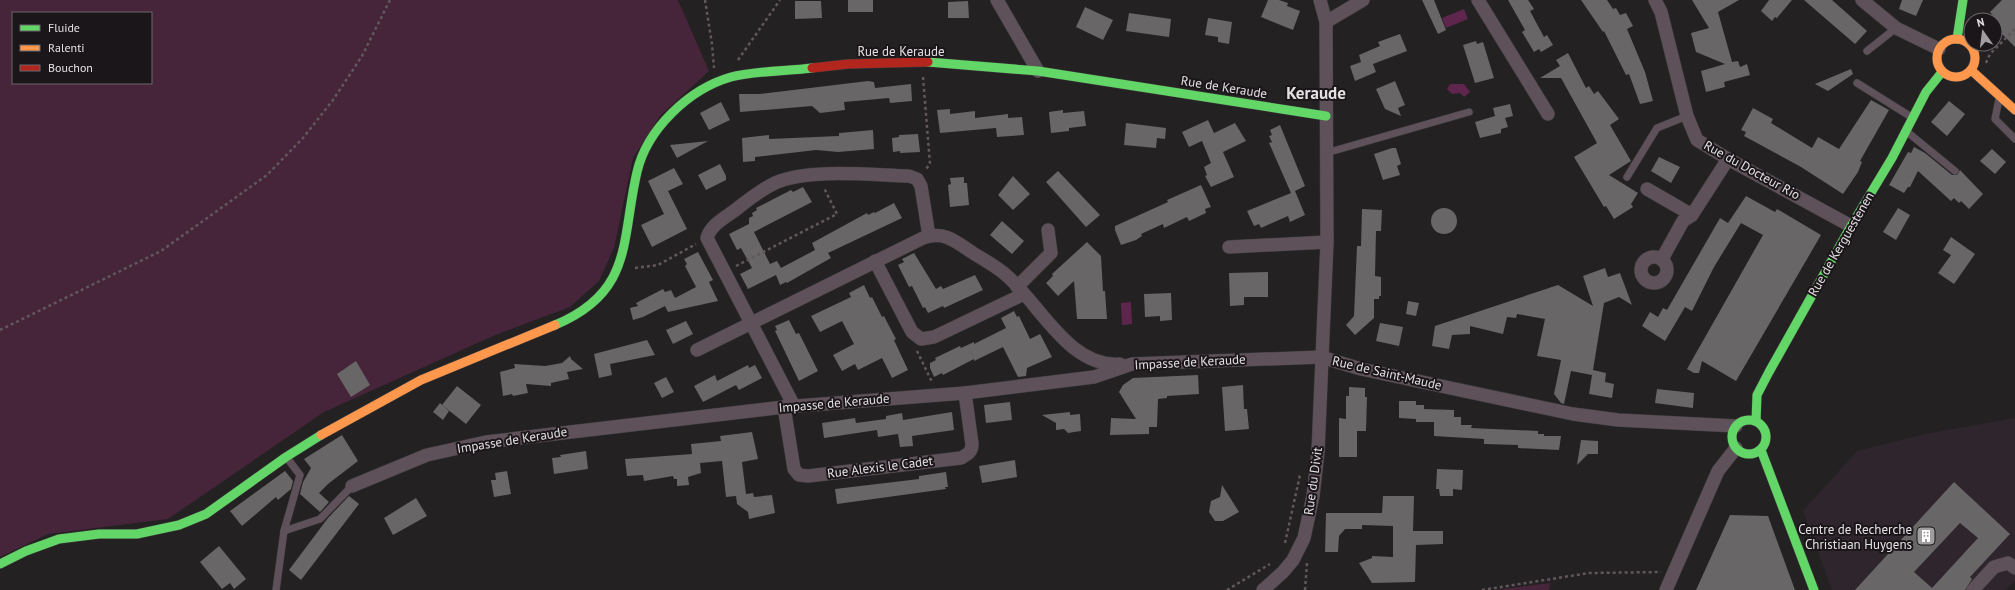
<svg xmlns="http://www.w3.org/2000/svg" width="2015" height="590" font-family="'PT Sans',sans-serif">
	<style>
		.built { fill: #2f252c }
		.green { fill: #46253a; fill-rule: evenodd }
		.water { fill: #5f264d }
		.building { fill: #686667; fill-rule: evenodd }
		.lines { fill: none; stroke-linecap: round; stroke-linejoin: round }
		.lane-casing { stroke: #3e3c3d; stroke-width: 8 }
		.street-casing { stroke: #3e3c3d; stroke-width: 14 }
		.fast-casing { stroke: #3e3c3d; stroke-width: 10 }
		.slow-casing { stroke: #3e3c3d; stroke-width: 10 }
		.jam-casing { stroke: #3e3c3d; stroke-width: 10 }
		.path { stroke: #61575e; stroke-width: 2.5; stroke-dasharray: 3 3; stroke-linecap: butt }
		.lane { stroke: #5e5159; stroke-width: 7 }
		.street { stroke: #5e5159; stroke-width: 13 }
		.fast { stroke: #63d668; stroke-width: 9 }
		.slow { stroke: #ff974d; stroke-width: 9 }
		.jam { stroke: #b3261e; stroke-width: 9 }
		.labels { text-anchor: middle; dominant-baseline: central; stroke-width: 4; stroke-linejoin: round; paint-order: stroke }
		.street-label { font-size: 13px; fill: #e4e1e3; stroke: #1b1619 }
		.poi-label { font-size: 13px; fill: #e4e1e3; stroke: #1b1619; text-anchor: end }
		.district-label { font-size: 17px; font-weight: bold; fill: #e4e1e3; stroke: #1b1619 }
	</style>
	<rect width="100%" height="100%" fill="#232122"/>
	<path class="built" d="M2015,418V581L2005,590H1832L1803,511L1857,451L1930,433Z"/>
	<g class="green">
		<path d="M0,0H678L709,71L660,116L633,158L614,248L599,281L570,307L493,336L324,412L168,519L48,534L0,557ZM13,13H151V83H13Z"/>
		<path d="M1550,583L1549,590H1496Z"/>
	</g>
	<g class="water">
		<path d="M1464,9L1468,19L1446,28L1442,18Z"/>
		<path d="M1450,84H1464L1470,92L1464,97L1460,93L1452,94L1447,89Z"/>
		<path d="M1131,302L1132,324L1122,325L1121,303Z"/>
	</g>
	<g class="building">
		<rect x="848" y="0" width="25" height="12"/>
		<path d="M1268,0H1279L1288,3L1287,6L1300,11L1293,30L1261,17Z"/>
		<path d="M1422,0H1434L1446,30L1438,34Z"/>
		<path d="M1508,0H1528L1534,9L1530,11L1544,37L1547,35L1553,45L1541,52L1539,49L1534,52L1522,32L1525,30Z"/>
		<path d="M1581,0H1607L1613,9L1616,8L1620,15L1626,13L1633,26L1627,29L1645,72L1653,101L1640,104L1629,74L1626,75L1604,31L1603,32Z"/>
		<path d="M1692,0H1739L1718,12L1732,62L1738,61L1740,67L1747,64L1750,75L1724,82L1725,87L1706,92L1701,71L1725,64L1696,52L1691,33L1709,28Z"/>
		<path d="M1769,0H1792L1777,18L1775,17L1772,21L1761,11Z"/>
		<path d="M1804,0H1832L1867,31L1855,44Z"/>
		<path d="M1902,0H1923L1916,16L1899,9Z"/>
		<path d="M2002,0H2015V47L1995,27L1996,19L1990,12Z"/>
		<path d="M795,1H821L822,18L795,19Z"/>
		<path d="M968,1L969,18H948V2Z"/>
		<path d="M1085,7L1113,20L1103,40L1076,27Z"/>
		<path d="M1129,13L1171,19L1169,37L1126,31Z"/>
		<path d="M1208,18L1232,22L1229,44L1218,42V37L1205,35Z"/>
		<path d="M1400,34L1407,51L1373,64L1376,72L1355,81L1350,66L1361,62L1359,55L1380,46L1378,42Z"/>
		<path d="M1476,41L1477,44L1483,42L1494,78L1475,83L1463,45Z"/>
		<path d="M1568,53L1586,88L1589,86L1594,94L1598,91L1619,119L1610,125L1631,161L1609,175L1638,193L1631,204L1633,207L1614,219L1606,206L1604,207L1574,157L1597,143L1561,78H1540L1560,66L1556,60Z"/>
		<path d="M1851,69L1853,74L1828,91L1815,84Z"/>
		<path d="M868,81L874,82L875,88L911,84L912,101L890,103L889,98L844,102L845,110L820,113L812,106L740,112L739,94H759Z"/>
		<path d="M1395,81L1405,105L1398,108L1401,116L1385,109L1376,89Z"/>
		<path d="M1871,100L1889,110L1860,161L1862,162L1858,172L1843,194L1801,167L1744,136L1746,132L1741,130L1753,108L1773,119L1771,123L1812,148L1818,137L1839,149Z"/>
		<path d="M1949,101L1965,114L1947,136L1931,122Z"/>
		<path d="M721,102L730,120L709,130L700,113Z"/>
		<path d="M1510,104L1513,116L1505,118L1508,127L1501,129V133L1480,138L1475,122L1495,116L1493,108Z"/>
		<path d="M950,109V114L975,111V118L1008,114V118L1022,117L1024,135L997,137L996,128L940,133L937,110Z"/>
		<path d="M1063,110V113L1084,111L1086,126L1069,128V131L1051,133L1049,112Z"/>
		<path d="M1208,120L1214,133L1235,123L1246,141L1223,152L1234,177L1211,187L1205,176L1207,175L1204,167L1211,163L1202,141L1189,147L1182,132Z"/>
		<path d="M1126,123L1166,128L1165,139L1157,138L1156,148L1124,145Z"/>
		<path d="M1280,125L1305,186L1295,191L1305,215L1290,222L1288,216L1261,228L1259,224L1254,226L1247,211L1291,193L1269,143L1272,142L1269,136L1272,135L1270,130Z"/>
		<path d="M873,130L874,149L838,152L816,150L755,157V161L743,162L742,138L769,135V139L839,136V133Z"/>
		<path d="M918,134L920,152L900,153V151L893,152L892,138L899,137V135Z"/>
		<path d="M708,141L677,158L670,145Z"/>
		<path d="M1914,147L1925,153L1952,175H1957L1960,170L1983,194L1969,209L1961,201L1959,203L1954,198L1951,201L1918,171L1910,187H1908L1904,193L1889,185L1908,152L1911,153Z"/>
		<path d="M1392,148H1396L1401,164L1397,166L1400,175L1383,180L1374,154Z"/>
		<path d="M1992,149L2006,162L1995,174L1980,161Z"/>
		<path d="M1659,157L1680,167L1671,183L1651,171Z"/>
		<path d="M720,164L726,176V180L706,190L698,175Z"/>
		<path d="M674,168L683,184L668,191L687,229L652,247L641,225L664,214L648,181Z"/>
		<path d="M1058,171L1100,215L1086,227L1046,182Z"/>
		<path d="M1013,176L1030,194L1013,210L998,195Z"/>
		<path d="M964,177V183H967L969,205L950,207L948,185L951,184L950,178Z"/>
		<path d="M1201,185L1211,207L1205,209L1206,213L1189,221L1187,217L1164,228L1163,224L1141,234L1142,236L1136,240L1121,245L1115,230V226L1168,202L1167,200Z"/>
		<path d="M803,187L812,202L754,232L770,264L777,261L781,268L815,250L812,243L867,213L868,215L874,212L875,213L894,203L902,218L828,253L831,258L787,283L786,282L780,285L776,275L748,289L740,274L752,268L741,248L737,250L729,234L749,224V218L753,216L752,213L757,210L756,208L791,190L793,192Z"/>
		<path d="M1746,196L1775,212L1777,209L1821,235L1736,381L1702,361L1699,373H1694L1687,369L1763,235L1741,223L1714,267L1692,311L1685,307L1665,341L1642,326L1650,312L1658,317L1663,308L1667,310L1720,218L1728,223Z"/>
		<path d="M1898,208L1910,215L1896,240L1883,232Z"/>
		<circle cx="1444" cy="221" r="13"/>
		<path d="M1362,209L1382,210L1381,231H1376L1375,276L1381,277V296H1379V299H1374V318L1355,335L1346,325L1354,316L1357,246H1361Z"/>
		<path d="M1002,221L1024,241L1012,254L990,235Z"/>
		<path d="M1951,237L1975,254L1954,284L1938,273L1951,255L1943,250Z"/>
		<path d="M1087,242L1101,256L1103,291H1105L1107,319H1077L1074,281L1058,296L1046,283L1053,276L1052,274Z"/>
		<path d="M698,252L713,280L709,282L718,301L668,312L665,306L643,317L633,320L630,308L638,306L636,303L663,289L665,292L671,290L675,298L696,287L685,266L687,264L684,259Z"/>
		<path d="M914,253L936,289L941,286L943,289L975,275L983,290L944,308L943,306L928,313L925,307L923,308L912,286L909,287L898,265L904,262L902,259Z"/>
		<path d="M1605,268L1608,277L1620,273L1632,305L1619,297L1604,303L1593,370L1606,373L1605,382L1614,384L1612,398L1589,394L1592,375L1571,371L1564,404L1561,403L1554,394L1561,360L1537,356L1545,319L1517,314L1516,318L1507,317L1503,334L1470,326V334L1452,335L1449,349L1432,346L1435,326L1558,285L1593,306L1583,276Z"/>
		<path d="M1268,272V297H1244V305L1230,306L1229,273Z"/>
		<path d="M864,285L870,298L872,297L882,317L884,316L887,322L896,339L894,340L908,370L892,378L882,358L858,370L855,364L842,371L833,355L854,344L842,321L820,332L811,316L851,297L849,293Z"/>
		<path d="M1171,293L1172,320L1160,321V316L1145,317L1144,294Z"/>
		<path d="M1408,301L1419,303L1416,316L1406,314Z"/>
		<path d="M1014,311L1017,317L1019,316L1030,339L1040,334L1052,357L1027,368L1026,376L1018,377L1003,347L974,361V359L943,375L942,373L934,377L930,368V363L936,360L935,358L960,346L961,348L974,342V344L1006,328L1001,318Z"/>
		<path d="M789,320L796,334L799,333L818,371L799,381L775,331L777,330L775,326Z"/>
		<path d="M686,321L693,334L673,344L666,330Z"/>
		<path d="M1380,323L1403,327L1399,346L1376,341Z"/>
		<path d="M647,340L655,355L610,364L612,375L599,378L594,354Z"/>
		<path d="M570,356L571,359L583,369L567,372L569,379L551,383V386L526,384L528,393L513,396L512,394L503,396L500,372L515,368L514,364L545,366L562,363Z"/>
		<path d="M356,361L370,385L351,397L337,374Z"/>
		<path d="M748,365L749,368L755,365L762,378L739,390L736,385L703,402L694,386L715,375L717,381Z"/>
		<path d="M1198,375L1199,394L1167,396V398L1158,399L1157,427H1149V434L1110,435L1111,418L1136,419L1119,392L1123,385L1133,378Z"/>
		<path d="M666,377L674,392L662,398L654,383Z"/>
		<path d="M1243,385L1244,409H1247L1249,429L1225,431L1222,387Z"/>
		<path d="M457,386L481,405L466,424L442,405Z"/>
		<path d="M1349,387L1365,388V397H1367L1366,431H1357V457H1339V418L1346,419V396H1349Z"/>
		<path d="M1657,389L1694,393L1693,408L1655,403Z"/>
		<path d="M1399,401H1416V405H1424V409L1454,410V417H1461V425H1472L1471,428L1538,431V434H1544V436H1561L1559,450L1518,448V445L1484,444V439L1434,436V422H1416V419L1399,418Z"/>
		<path d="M1010,402L1012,420L986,423L984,405Z"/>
		<path d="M440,403L449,411L443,420L433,412Z"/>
		<path d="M952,412L954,430L912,436L913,446L900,447L898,434L878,437L877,430L824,438L822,423L855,418L856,423L886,419V416L902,413L903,420Z"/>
		<path d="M1070,412V415L1080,414L1081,431L1068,433L1064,429L1056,430V423L1042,415Z"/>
		<path d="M752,432L758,459L742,462L746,494L753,493L754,497L772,495L775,513L749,519L748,512L737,504L736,496L726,497L722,461L700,463L701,473L688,477L689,485L677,486V479H674L673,476L644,481L643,475L627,476L625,459L692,454L691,444L721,441L720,436Z"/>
		<path d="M342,435L358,461L328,484L319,493L329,502L320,512L300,494L303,482L311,468L304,459Z"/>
		<path d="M1581,440L1598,441V454H1588L1577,465Z"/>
		<path d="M586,451L588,469L554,474L552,458L561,457L560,455Z"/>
		<path d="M1015,460L1017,477L982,483L979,466Z"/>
		<path d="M1437,469L1463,470L1462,490L1453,489V496H1440L1439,489H1436Z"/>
		<path d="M285,471L293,481L291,489L278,500L276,497L242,526L230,511Z"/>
		<path d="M507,471L511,494L494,497L491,480H496L495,473Z"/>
		<path d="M946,472L948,487H945L946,489L837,504L835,489L919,479V476Z"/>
		<path d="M1954,482L2010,534L1970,577L1972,579L1965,590H1855ZM1960,523L1978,538L1932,588L1914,572Z"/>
		<path d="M1222,485L1239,512L1223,521H1215L1209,512L1211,501L1220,497Z"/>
		<path d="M349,496L359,504L301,580L289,570L328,518Z"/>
		<path d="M1383,496H1414L1413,531H1443V544L1416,545L1415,582L1372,583L1359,563L1372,558V556L1393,557V526L1362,525V529H1345L1339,536L1338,552H1325L1326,513H1382Z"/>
		<path d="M416,498L427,516L393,535L384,518Z"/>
		<path d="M1730,515L1768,516L1795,590H1696Z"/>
		<path d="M219,546L246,579L234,589L230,583L222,589L200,562Z"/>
	</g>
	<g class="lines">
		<defs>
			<g id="lane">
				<path d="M1867,51L1896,28"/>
				<path d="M1857,83L1913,118"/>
				<path d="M1999,99L1995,119L2015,139"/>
				<path d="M1906,131L1955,171"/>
				<path d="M1326,153L1469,112"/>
				<path d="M1627,177L1657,128L1687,116"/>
				<path d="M284,531L300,475L287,458"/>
				<path d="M276,590L284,531L320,519L352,486"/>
			</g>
			<g id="street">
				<path d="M997,0L1038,71"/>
				<path d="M1478,0L1548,114"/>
				<path d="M1655,0L1661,12L1687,116L1697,140L1728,159L1851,226"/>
				<path d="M1862,0L1896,28L1939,49"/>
				<path d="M1326,22L1363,0"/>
				<path d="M1647,189L1692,215"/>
				<path d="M1229,247L1327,242"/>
				<circle cx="1654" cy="270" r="13"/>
				<path d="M1662,259L1683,221L1692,215L1728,159"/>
				<path d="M875,261L912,332L921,339L934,337L1024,294"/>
				<path d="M1017,287L1051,253L1048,230"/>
				<path d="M697,350L923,238C943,231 954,240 970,251C982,259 996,266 1006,275C1040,304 1069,368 1120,364"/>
				<path d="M794,406L707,238C710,226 724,218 734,211C747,201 760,190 775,183C809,168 871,175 909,176L917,179L921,186L929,236"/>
				<path d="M784,407L794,469L799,475L808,476L961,458C968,454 972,452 972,444L965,393"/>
				<path d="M352,486L427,455L486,442L784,407L965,393L1094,377L1132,364L1321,357L1361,369L1573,414L1618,420L1736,426"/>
				<path d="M1263,590L1283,572L1293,560L1304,538L1313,496L1318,452L1327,242L1326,22L1320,0"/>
				<path d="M1666,590L1718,471L1736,448"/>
				<path d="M1973,590L1994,567L2008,563L2015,568"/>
			</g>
			<g id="fast">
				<path d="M1957,39L1963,0"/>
				<path d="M928,62L1038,71L1326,116"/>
				<path d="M555,325C634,292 621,240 637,172C647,129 689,89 731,77C753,71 788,71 812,68"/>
				<circle cx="1749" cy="437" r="17"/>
				<path d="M1756,421L1757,395L1769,372L1851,226L1892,158L1926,92L1942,72"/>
				<path d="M1761,450L1814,590"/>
				<path d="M0,564L26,551L59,539L99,534H137L179,525L206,514L286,457L321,435"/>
			</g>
			<g id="slow">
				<circle cx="1956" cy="58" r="19"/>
				<path d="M1971,70L2015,110"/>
				<path d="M321,435L421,380L555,325"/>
			</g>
			<path id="jam" d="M812,68L848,64L928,62"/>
		</defs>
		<use href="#lane" class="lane-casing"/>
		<use href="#street" class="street-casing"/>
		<use href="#fast" class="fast-casing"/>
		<use href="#slow" class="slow-casing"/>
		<use href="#jam" class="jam-casing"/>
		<g class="path">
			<path d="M705,0L712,44L714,68"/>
			<path d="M738,60L780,0"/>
			<path d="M1986,63L1990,54L2015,29"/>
			<path d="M923,77L930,164L925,170"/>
			<path d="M736,266L837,214L824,188"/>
			<path d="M635,268L658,265L696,244"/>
			<path d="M0,330L161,251L267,175L303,138L333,100L362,56L390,0"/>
			<path d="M917,351L932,382"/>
			<path d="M1285,543L1300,475"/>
			<path d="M1227,590L1270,564"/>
			<path d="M1305,590L1307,563"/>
			<path d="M1482,590L1589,573L1661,572"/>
		</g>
		<use href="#lane" class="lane"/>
		<use href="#street" class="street"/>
		<use href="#fast" class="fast"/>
		<use href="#slow" class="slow"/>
		<use href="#jam" class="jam"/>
	</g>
	<defs>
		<symbol id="building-square" viewBox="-11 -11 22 22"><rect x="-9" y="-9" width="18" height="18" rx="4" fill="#a09e9f" stroke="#1b1619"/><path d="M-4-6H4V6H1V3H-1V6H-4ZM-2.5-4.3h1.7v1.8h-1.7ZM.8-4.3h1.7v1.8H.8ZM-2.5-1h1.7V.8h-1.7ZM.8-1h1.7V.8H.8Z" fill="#fff"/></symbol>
	</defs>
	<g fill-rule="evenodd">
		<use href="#building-square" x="1915" y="525" width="22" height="22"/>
	</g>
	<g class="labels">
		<g class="street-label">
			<text x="901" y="51">Rue de Keraude</text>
			<text transform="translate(1224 87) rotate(9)">Rue de Keraude</text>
			<text transform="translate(1752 170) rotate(29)">Rue du Docteur Rio</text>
			<text transform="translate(1841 244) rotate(-60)">Rue de Kerguestenen</text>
			<text transform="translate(1190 362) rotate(-3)">Impasse de Keraude</text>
			<text transform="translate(1387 373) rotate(13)">Rue de Saint-Maude</text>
			<text transform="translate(834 403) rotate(-5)">Impasse de Keraude</text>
			<text transform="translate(512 440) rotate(-9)">Impasse de Keraude</text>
			<text transform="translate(880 467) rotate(-7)">Rue Alexis le Cadet</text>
			<text transform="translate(1313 481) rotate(-82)">Rue du Divit</text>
		</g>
		<g class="poi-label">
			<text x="1912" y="529">Centre de Recherche<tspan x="1912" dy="15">Christiaan Huygens</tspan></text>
		</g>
		<g class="district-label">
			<text x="1316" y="93">Keraude</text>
		</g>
	</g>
	<rect x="12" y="12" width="140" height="72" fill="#1b1619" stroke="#6b676a"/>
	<rect x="20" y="25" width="20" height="6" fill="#63d668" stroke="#6b676a"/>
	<text x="48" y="32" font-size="12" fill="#e4e1e3">Fluide</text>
	<rect x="20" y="45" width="20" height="6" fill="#ff974d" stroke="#6b676a"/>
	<text x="48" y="52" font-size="12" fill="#e4e1e3">Ralenti</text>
	<rect x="20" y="65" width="20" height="6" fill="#b3261e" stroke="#6b676a"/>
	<text x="48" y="72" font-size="12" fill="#e4e1e3">Bouchon</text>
	<g transform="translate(1983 32) rotate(346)"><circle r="19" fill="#1b1619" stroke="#6b676a"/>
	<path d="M0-3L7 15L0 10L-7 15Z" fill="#a09e9f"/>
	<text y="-6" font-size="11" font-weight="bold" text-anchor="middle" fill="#e4e1e3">N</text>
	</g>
</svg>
